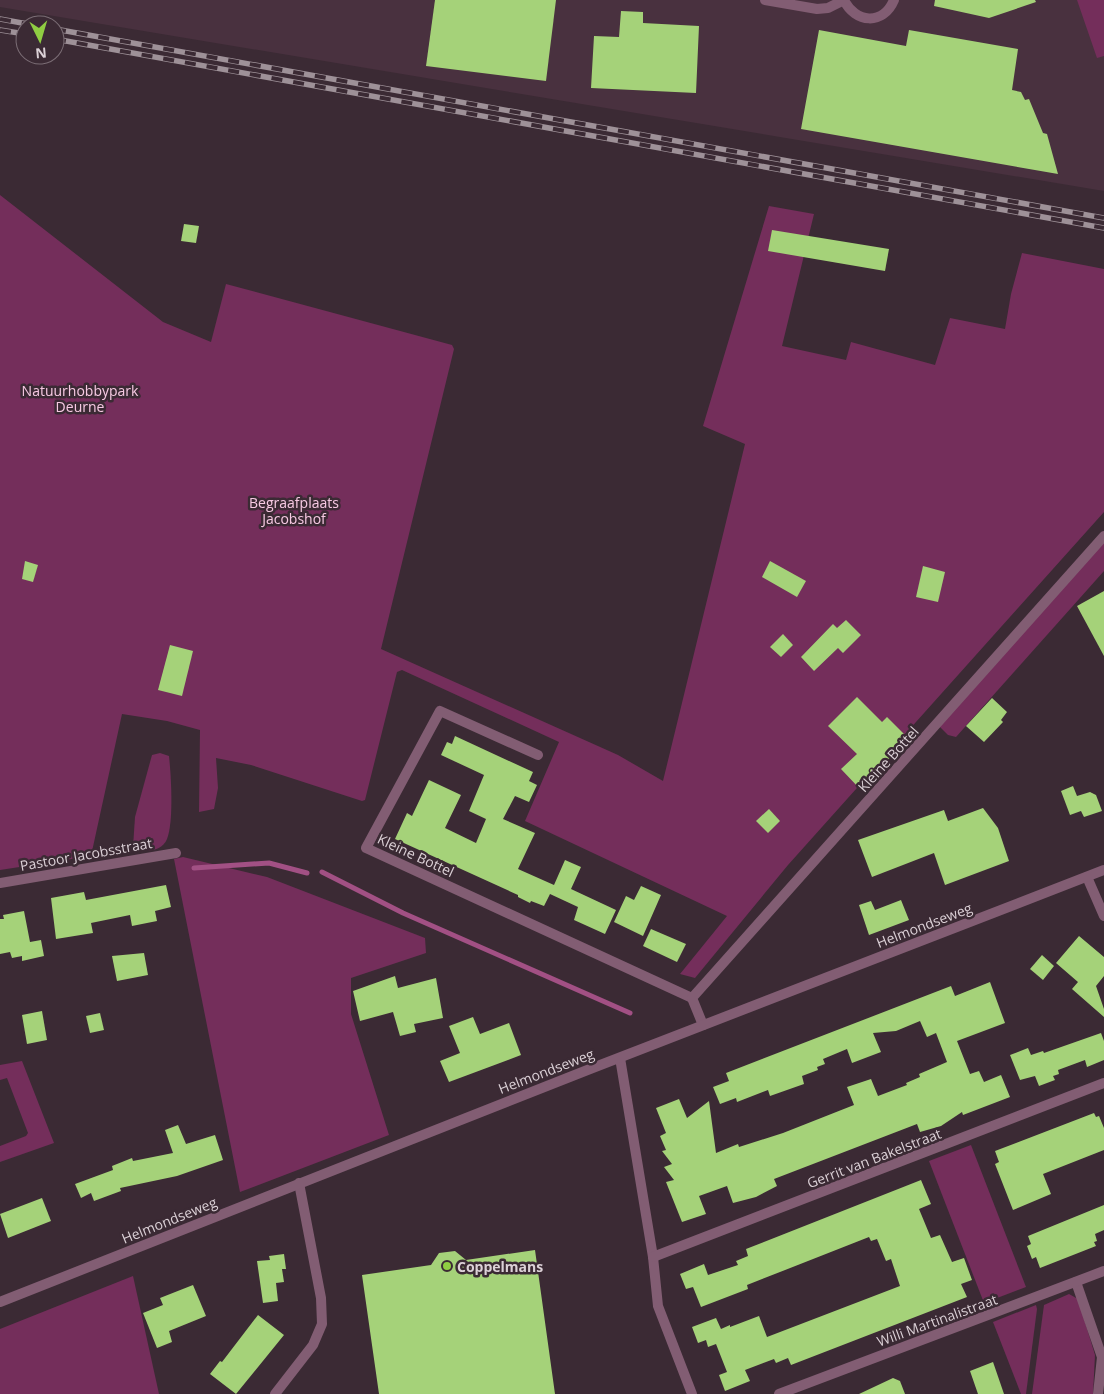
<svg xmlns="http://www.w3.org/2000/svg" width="1104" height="1394" font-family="'Open Sans',sans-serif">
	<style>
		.built { fill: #49313f }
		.green { fill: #742e5b }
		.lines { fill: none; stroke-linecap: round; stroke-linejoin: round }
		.stream { stroke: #a25084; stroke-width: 5 }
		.building { fill: #a5d279 }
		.minor { stroke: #825d73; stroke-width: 10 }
		.tertiary { stroke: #825d73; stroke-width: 10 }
		.rail-casing { stroke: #9e9198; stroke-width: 5.5 }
		.rail { stroke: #3b2a34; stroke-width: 4; stroke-dasharray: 11; stroke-linecap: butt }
		.poi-dot { fill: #8fcd42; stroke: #3b2a34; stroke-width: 2 }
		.labels { text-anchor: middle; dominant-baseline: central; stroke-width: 5; stroke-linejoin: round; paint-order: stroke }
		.park-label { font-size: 14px; fill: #f7c9e3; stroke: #3b2a34 }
		.street-label { font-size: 14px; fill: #dcd1d7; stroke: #3b2a34 }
		.poi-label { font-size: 14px; font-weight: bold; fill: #dcd1d7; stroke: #3b2a34; text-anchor: start }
	</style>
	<rect width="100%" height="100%" fill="#3b2a34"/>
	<path class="built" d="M0,0H1104V191L0,7Z"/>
	<g class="green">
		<path d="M1077,0H1104V56L1097,58Z"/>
		<path d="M0,195L163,322L211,342L226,284L452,345L454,349L381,649L618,755L663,781L745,444L703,426L769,206L814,214L782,346L846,360L851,342L935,365L950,318L1005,329L1011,294L1022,253L1104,269V512L788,865L695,978L680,974L727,916L525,821L559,742L402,670L397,672L365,800L362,801L251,765L216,758L218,788L214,809L199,812L200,730L167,721L122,714L91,856L0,870Z"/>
		<path d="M1104,538V571L956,737L948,735L936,723Z"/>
		<path d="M160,753L169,756C171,775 174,821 167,839C161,853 144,852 133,847L135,817L152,755Z"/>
		<path d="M183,857L267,877L425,938L426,953L351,978V1014L389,1135L240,1192L174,859Z"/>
		<path d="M22,1061L54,1143L0,1162V1146L26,1136L28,1133L7,1078L0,1080V1065Z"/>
		<path d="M971,1145L1026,1287L984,1303L929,1161Z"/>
		<path d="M133,1276L159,1394H0V1329Z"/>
		<path d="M1069,1294L1078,1299L1095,1355L1093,1394H1032L1044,1305Z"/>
		<path d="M1036,1305L1037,1309L1026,1394H1021L993,1322Z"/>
	</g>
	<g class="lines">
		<g class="stream">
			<path d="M194,868L269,863L307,873"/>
			<path d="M322,872L403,913L630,1013"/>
		</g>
	</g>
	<g class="building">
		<path d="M435,0H556L546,81L426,66Z"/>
		<path d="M935,0H1035L1036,2L989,18L934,6Z"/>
		<path d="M621,11L643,12V23L699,26L696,93L591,88L594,36L619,37Z"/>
		<path d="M819,30L906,46L909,30L1018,49L1012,90L1021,92L1025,100L1029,99L1043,133L1047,134L1058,174L801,129Z"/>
		<path d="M184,224L199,226L196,243L181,241Z"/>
		<path d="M772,230L889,249L885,271L768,251Z"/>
		<path d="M25,561L38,565L33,582L22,579Z"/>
		<path d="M770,561L806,581L797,597L762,577Z"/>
		<path d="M923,566L945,572L938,602L916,597Z"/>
		<path d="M1104,591V656L1077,606Z"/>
		<path d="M846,620L861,635L843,653L838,648L814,671L801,657L833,624L837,628Z"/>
		<path d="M783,634L793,645L781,657L770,647Z"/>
		<path d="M170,645L193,651L182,696L158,690Z"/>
		<path d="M857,697L882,722L887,717L909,739L859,788L841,769L857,754L828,726Z"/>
		<path d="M992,698L1007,712L1001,720L1003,722L984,742L966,726Z"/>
		<path d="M455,736L533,772L529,781L537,785L529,802L515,796L503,819L535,833L518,869L554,885L565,860L581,867L571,889L616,910L605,934L574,920L578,907L550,894L544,906L531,901L530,903L518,897V895L395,839L407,813L412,816L429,780L461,795L445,828L476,843L486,819L469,811L484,775L441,755L447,742L452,744Z"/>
		<path d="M1073,786L1077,796L1090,792L1096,795L1102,811L1084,817L1081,811L1070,815L1061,791Z"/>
		<path d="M983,808L998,828L1009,861L945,885L934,853L872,877L858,840L944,810L948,821Z"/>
		<path d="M769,809L780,821L768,833L756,821Z"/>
		<path d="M166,885L171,907L155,911L157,921L132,926L130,915L91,923L93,933L56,939L51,898L84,892L86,900Z"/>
		<path d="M641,886L661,895L643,936L614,922L626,896L634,900Z"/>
		<path d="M901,900L909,920L869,935L859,905L871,901L875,910Z"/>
		<path d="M24,911L30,942L41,940L44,956L22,961V956L12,958L10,952L0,954V919H4L3,915Z"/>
		<path d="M651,929L686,944L677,962L643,946Z"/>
		<path d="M1079,936L1104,957V976L1096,986L1104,1009V1017L1072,989L1078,982L1056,963Z"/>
		<path d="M144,953L148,975L117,981L112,956Z"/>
		<path d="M1042,955L1054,966L1043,980L1030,969Z"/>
		<path d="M395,976L398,988L436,978L443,1018L414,1024L416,1032L400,1036L393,1012L360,1021L353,991Z"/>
		<path d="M990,982L1005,1023L957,1041L970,1074L979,1071L984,1082L1001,1075L1010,1097L963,1115L962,1112L941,1126L920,1132L917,1124L774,1179L777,1186L756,1197L733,1203L727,1186L699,1196L706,1214L682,1222L666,1182L674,1180L664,1167L672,1164L662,1151L666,1150L660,1136L666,1133L656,1108L679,1099L687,1118L709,1101L716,1153L738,1144L739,1147L783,1133L854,1105L847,1087L871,1079L878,1096L907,1085L906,1083L920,1077L919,1074L947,1062L936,1033L927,1037L920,1021L896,1031L873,1033L881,1052L852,1063L847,1049L823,1059L825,1064L817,1067L818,1070L802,1076L804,1084L770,1096L768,1090L737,1102L736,1098L720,1104L713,1087L729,1081L726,1073L951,986L955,996Z"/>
		<path d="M42,1011L47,1040L27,1044L22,1015Z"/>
		<path d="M100,1013L104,1030L90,1033L86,1016Z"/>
		<path d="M473,1017L480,1034L509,1023L521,1055L449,1082L440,1061L460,1053L449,1026Z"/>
		<path d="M1101,1033L1104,1041V1060L1087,1067L1085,1060L1058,1070L1059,1074L1053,1076L1055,1080L1039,1086L1035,1076L1020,1080L1010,1055L1028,1048L1031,1055L1043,1051L1044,1053Z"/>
		<path d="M1094,1113L1096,1117L1099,1116L1104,1128V1150L1043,1174L1051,1194L1013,1210L995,1164L999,1162L995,1151Z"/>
		<path d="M178,1125L186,1144L215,1135L223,1160L177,1176L120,1188L121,1191L94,1201L91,1193L81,1198L75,1184L113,1170L112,1166L132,1158L133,1161L173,1153L165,1130Z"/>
		<path d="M921,1180L931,1204L919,1209L931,1238L940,1235L952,1262L964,1258L972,1280L961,1284L967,1297L791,1365L788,1358L776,1363L774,1359L745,1370L750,1381L725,1391L719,1375L727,1372L716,1344L708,1347L706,1340L698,1343L692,1327L716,1318L721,1329L730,1325V1327L759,1316L767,1337L900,1286L891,1259L886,1261L877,1239L871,1241L869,1237L747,1285L748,1289L701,1307L693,1287L686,1289L680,1274L704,1264L708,1275L738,1265L736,1261L748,1256L746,1249Z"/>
		<path d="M42,1198L51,1221L8,1238L0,1214Z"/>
		<path d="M1104,1205V1230L1095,1234L1097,1241L1094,1242L1096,1246L1040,1268L1036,1257L1032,1259L1027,1246L1031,1244L1028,1236Z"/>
		<path d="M535,1250L555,1394H379L362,1275L431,1265L439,1253L455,1251L466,1260Z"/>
		<path d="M284,1254L286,1269H282L284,1282L276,1283L278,1301L263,1303L257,1261L270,1260L269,1256Z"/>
		<path d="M193,1285L206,1316L169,1331L172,1342L157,1348L143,1313L163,1305L160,1298Z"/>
		<path d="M258,1315L284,1335L236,1394L210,1374L220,1361L222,1362Z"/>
		<path d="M993,1362L1004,1394H978L970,1371Z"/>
		<path d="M893,1378L900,1381L905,1394H859Z"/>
	</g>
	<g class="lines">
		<g class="minor">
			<path d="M765,0L817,9L828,8L844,0"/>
			<path d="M844,0C855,23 883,26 894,0"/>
			<path d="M538,755L440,711L366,848L692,998"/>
			<path d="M1087,877L1104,916"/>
			<path d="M0,883L176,853"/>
			<path d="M703,1025L692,998L1104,536"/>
			<path d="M620,1058L653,1257L658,1306L692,1394"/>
			<path d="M653,1257L1104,1083"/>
			<path d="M1076,1282L1102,1357L1098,1394"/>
			<path d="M275,1394L313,1345L322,1324L321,1298L299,1183"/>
			<path d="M779,1394L1104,1271"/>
		</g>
		<path class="tertiary" d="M0,1302L590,1069L1104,870"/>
		<defs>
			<g id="rail">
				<path d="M0,19L33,25"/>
				<path d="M55,29L1104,218"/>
				<path d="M0,30L25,34"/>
				<path d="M55,39L1104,228"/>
			</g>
		</defs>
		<use href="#rail" class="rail-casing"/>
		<use href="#rail" class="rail"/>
	</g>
	<circle class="poi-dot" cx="447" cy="1266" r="5"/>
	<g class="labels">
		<g class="park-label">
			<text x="80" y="390">Natuurhobbypark<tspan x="80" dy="16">Deurne</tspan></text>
			<text x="294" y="502">Begraafplaats<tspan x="294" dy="16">Jacobshof</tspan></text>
		</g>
		<g class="street-label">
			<text transform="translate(888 759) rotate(-48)">Kleine Bottel</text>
			<text transform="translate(86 854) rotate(-10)">Pastoor Jacobsstraat</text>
			<text transform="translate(416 855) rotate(25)">Kleine Bottel</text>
			<text transform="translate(924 925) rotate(-21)">Helmondseweg</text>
			<text transform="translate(546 1071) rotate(-21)">Helmondseweg</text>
			<text transform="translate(874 1158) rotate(-21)">Gerrit van Bakelstraat</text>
			<text transform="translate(169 1220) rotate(-22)">Helmondseweg</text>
			<text transform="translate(937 1320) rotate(-20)">Willi Martinalistraat</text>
		</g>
		<g class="poi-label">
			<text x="457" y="1266">Coppelmans</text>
		</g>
	</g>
	<g transform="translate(40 40) rotate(175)"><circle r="24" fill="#3b2a34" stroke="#7b6d75"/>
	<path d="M0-4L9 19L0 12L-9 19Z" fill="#8fcd42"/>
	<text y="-8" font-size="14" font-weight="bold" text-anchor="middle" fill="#dcd1d7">N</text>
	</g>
</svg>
